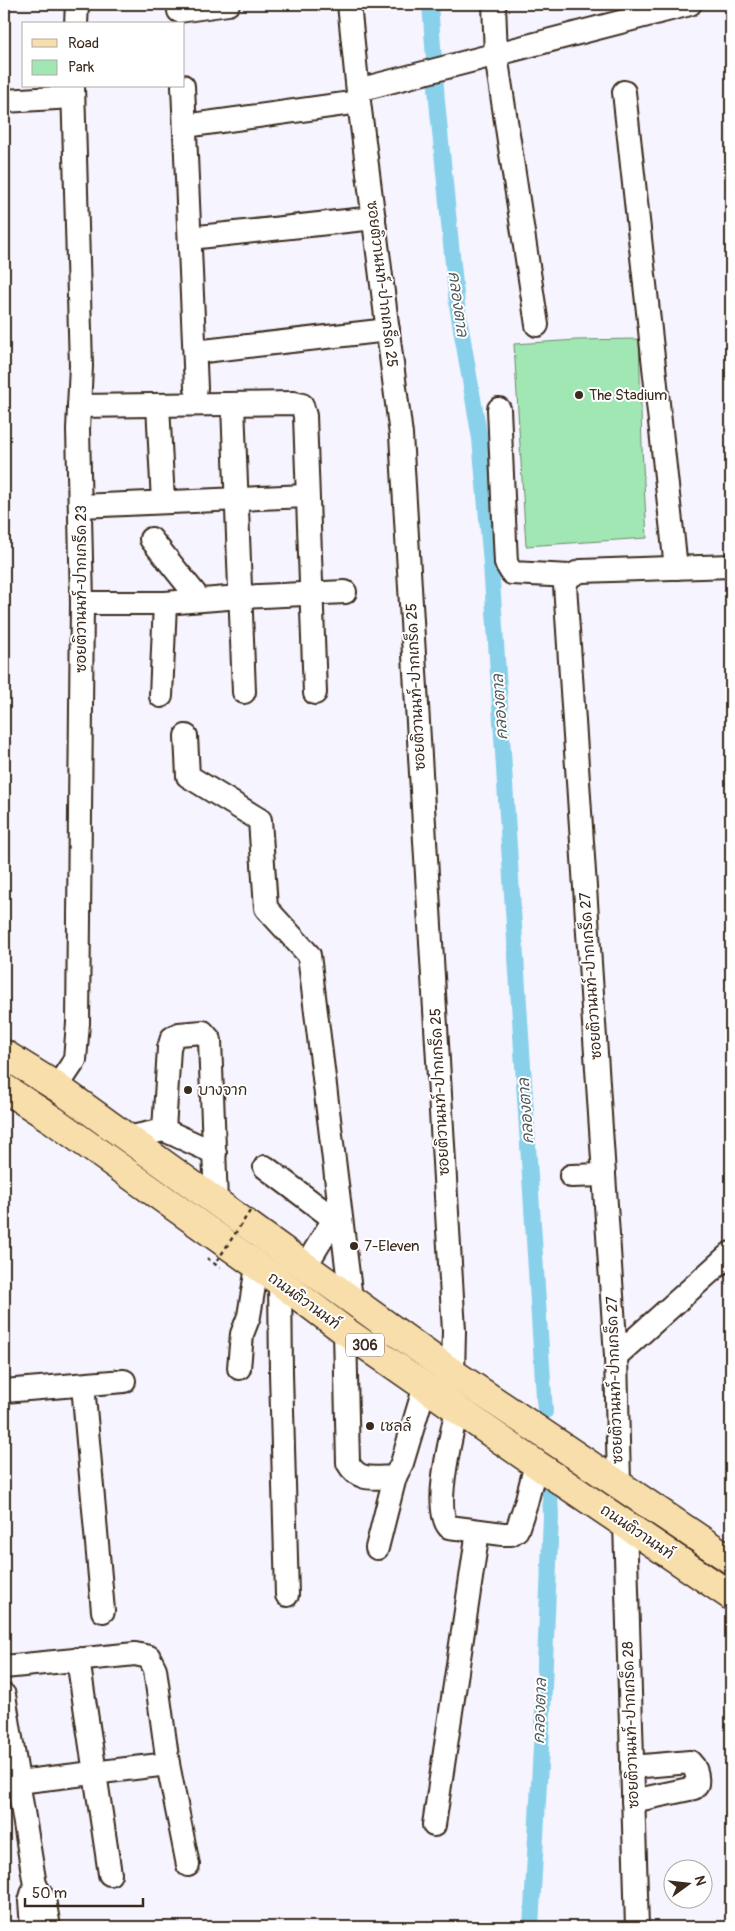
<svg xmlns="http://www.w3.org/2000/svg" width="735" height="1931" font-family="Pangolin,'Playpen Sans Thai',sans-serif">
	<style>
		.park { fill: #a1e7b4; stroke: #6e8869 }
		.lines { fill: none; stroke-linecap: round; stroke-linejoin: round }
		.canal { stroke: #89d1ea; stroke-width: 16 }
		.minor-casing { stroke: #3b2a1e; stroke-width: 26 }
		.major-casing { stroke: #3b2a1e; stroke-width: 31 }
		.path { stroke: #3b2a1e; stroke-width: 2.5; stroke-dasharray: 4 4; stroke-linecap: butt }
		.minor { stroke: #fff; stroke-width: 22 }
		.major { stroke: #f8deab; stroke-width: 28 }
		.path-bridge { stroke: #3b2a1e; stroke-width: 2.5; stroke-dasharray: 4 4; stroke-linecap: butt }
		.poi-dot { fill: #3b2a1e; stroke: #fff; stroke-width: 2 }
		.labels { text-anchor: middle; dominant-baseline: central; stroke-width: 4; stroke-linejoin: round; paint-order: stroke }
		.shield { fill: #fff; stroke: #766a62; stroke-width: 1 }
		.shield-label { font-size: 14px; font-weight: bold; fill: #3b2a1e }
		.street-label { font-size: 15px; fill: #3b2a1e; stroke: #fff }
		.poi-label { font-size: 15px; fill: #3b2a1e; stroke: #fff; text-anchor: start }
		.water-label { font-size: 16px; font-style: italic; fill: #525c5b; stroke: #fff }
	</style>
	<rect width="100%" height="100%" fill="#f5f4ff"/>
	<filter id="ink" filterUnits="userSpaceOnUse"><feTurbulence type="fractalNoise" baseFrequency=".02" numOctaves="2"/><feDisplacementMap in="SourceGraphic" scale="10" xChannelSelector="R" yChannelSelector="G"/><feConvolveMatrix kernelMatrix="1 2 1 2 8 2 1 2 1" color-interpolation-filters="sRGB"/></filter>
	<g filter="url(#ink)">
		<path class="park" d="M639,339L642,447L647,538L526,546L514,344L577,340Z"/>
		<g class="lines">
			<g class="canal">
				<path d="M430,4L437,101L457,305L480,439L491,564L545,1412"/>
				<path d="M531,1927L543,1711L551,1516L550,1494"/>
			</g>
			<defs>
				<g id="minor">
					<path d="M349,4L359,102L401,435L454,1331L453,1373"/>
					<path d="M494,4L496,55L537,325"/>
					<path d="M179,11L228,4"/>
					<path d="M76,24L77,4"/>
					<path d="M183,86L196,388"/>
					<path d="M358,90L690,4"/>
					<path d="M624,92L676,568"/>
					<path d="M4,101L73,97"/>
					<path d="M185,126L359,102"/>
					<path d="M190,238L374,218"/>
					<path d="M195,352L388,330"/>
					<path d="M158,405L163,502"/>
					<path d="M233,405L244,692"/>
					<path d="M79,406L294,403L302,405L305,416L315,693"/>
					<path d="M499,409L506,563L512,573L570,576"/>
					<path d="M80,506L307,496"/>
					<path d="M151,539L200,600"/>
					<path d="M82,603H165L240,597L345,592"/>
					<path d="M161,696L165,603"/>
					<path d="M186,736L188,776L260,820L266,908L309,955L351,1299"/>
					<path d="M57,1087L75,1060L78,1023L82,603L78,429L81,366L73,86"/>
					<path d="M164,1130L215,1153"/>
					<path d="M127,1138L164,1130L169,1048L172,1038L179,1034L203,1032L210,1040L216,1203"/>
					<path d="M265,1167L334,1219L305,1267"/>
					<path d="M571,1176L604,1175"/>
					<path d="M280,1282L281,1373L287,1595"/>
					<path d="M345,1331L348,1463C359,1483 375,1477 395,1477L402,1463L425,1386"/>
					<path d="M616,1356L731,1253"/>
					<path d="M239,1368L242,1334L249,1316L257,1267"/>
					<path d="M83,1385L103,1611"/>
					<path d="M4,1391L124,1381"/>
					<path d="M457,1409C452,1433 432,1509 449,1527L503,1534H511L517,1530L526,1503L536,1464"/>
					<path d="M619,1483L616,1356L565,585L570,576L581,571L731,566"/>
					<path d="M625,1523L637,1927"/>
					<path d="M377,1548L395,1477"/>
					<path d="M78,1659L110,1874"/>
					<path d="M4,1667L135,1654L149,1657L155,1669L168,1764L188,1865"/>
					<path d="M4,1695L35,1885"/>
					<path d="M632,1767L690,1762C696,1768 698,1776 697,1784L694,1788L633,1801"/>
					<path d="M18,1782L168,1764"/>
					<path d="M434,1825L478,1531"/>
					<path d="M32,1927L30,1901L35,1885L44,1899L49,1927"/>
				</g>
				<g id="major">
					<path d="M4,1054L57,1087L453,1373L731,1560"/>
					<path d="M4,1088L53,1120L280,1282L345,1331L536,1464L731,1596"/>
				</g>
			</defs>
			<use href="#minor" class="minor-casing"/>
			<use href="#major" class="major-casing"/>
			<path class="path" d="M207,1258L220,1268"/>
			<use href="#minor" class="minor"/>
			<use href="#major" class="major"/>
			<path class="path-bridge" d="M217,1261L250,1211"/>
		</g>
	</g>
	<g class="poi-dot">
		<circle cx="579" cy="395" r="5"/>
		<circle cx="188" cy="1090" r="5"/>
		<circle cx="354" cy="1246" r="5"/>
		<circle cx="370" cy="1426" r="5"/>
	</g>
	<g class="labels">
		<rect class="shield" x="346" y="1333.5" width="38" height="23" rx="4"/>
		<g class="shield-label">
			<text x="365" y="1345">306</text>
		</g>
		<g class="street-label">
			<text transform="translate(382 284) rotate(83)">ซอยติวานนท์-ปากเกร็ด 25</text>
			<text transform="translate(81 589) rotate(-90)">ซอยติวานนท์-ปากเกร็ด 23</text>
			<text transform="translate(416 687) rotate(-93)">ซอยติวานนท์-ปากเกร็ด 25</text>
			<text transform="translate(591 976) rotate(-94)">ซอยติวานนท์-ปากเกร็ด 27</text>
			<text transform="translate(440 1092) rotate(-93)">ซอยติวานนท์-ปากเกร็ด 25</text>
			<text transform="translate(304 1301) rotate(36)">ถนนติวานนท์</text>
			<text transform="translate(615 1380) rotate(-92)">ซอยติวานนท์-ปากเกร็ด 27</text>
			<text transform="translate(637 1532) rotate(34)">ถนนติวานนท์</text>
			<text transform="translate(631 1725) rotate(-92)">ซอยติวานนท์-ปากเกร็ด 28</text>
		</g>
		<g class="poi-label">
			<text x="589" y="395">The Stadium</text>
			<text x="198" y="1090">บางจาก</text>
			<text x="364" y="1246">7-Eleven</text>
			<text x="380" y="1426">เชลล์</text>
		</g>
		<g class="water-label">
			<text transform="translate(458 304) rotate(82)">คลองตาล</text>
			<text transform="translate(500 707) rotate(-94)">คลองตาล</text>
			<text transform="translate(526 1111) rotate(-94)">คลองตาล</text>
			<text transform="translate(540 1711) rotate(-88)">คลองตาล</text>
		</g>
	</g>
	<rect width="735" height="1931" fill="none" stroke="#fff" stroke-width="20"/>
	<rect x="10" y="10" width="715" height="1911" fill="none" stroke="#3b2a1e" stroke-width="2" filter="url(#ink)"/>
	<rect x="22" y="22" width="162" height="65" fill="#ffffff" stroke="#b1aaa5"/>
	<rect x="32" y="39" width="25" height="8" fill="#f8deab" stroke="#b1aaa5"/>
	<text x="68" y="48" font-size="15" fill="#3b2a1e">Road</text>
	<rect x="32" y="60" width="25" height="15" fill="#a1e7b4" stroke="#b1aaa5"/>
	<text x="68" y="72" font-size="15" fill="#3b2a1e">Park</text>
	<g transform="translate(688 1884) rotate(75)"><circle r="24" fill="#ffffff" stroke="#b1aaa5"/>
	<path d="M0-4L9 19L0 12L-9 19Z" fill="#3b2a1e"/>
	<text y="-8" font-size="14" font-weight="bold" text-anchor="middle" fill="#3b2a1e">N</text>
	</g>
	<path d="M25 1898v8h118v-8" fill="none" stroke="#3b2a1e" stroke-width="2.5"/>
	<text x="32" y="1898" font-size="15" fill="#3b2a1e" stroke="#ffffff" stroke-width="4" paint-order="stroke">50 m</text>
</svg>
